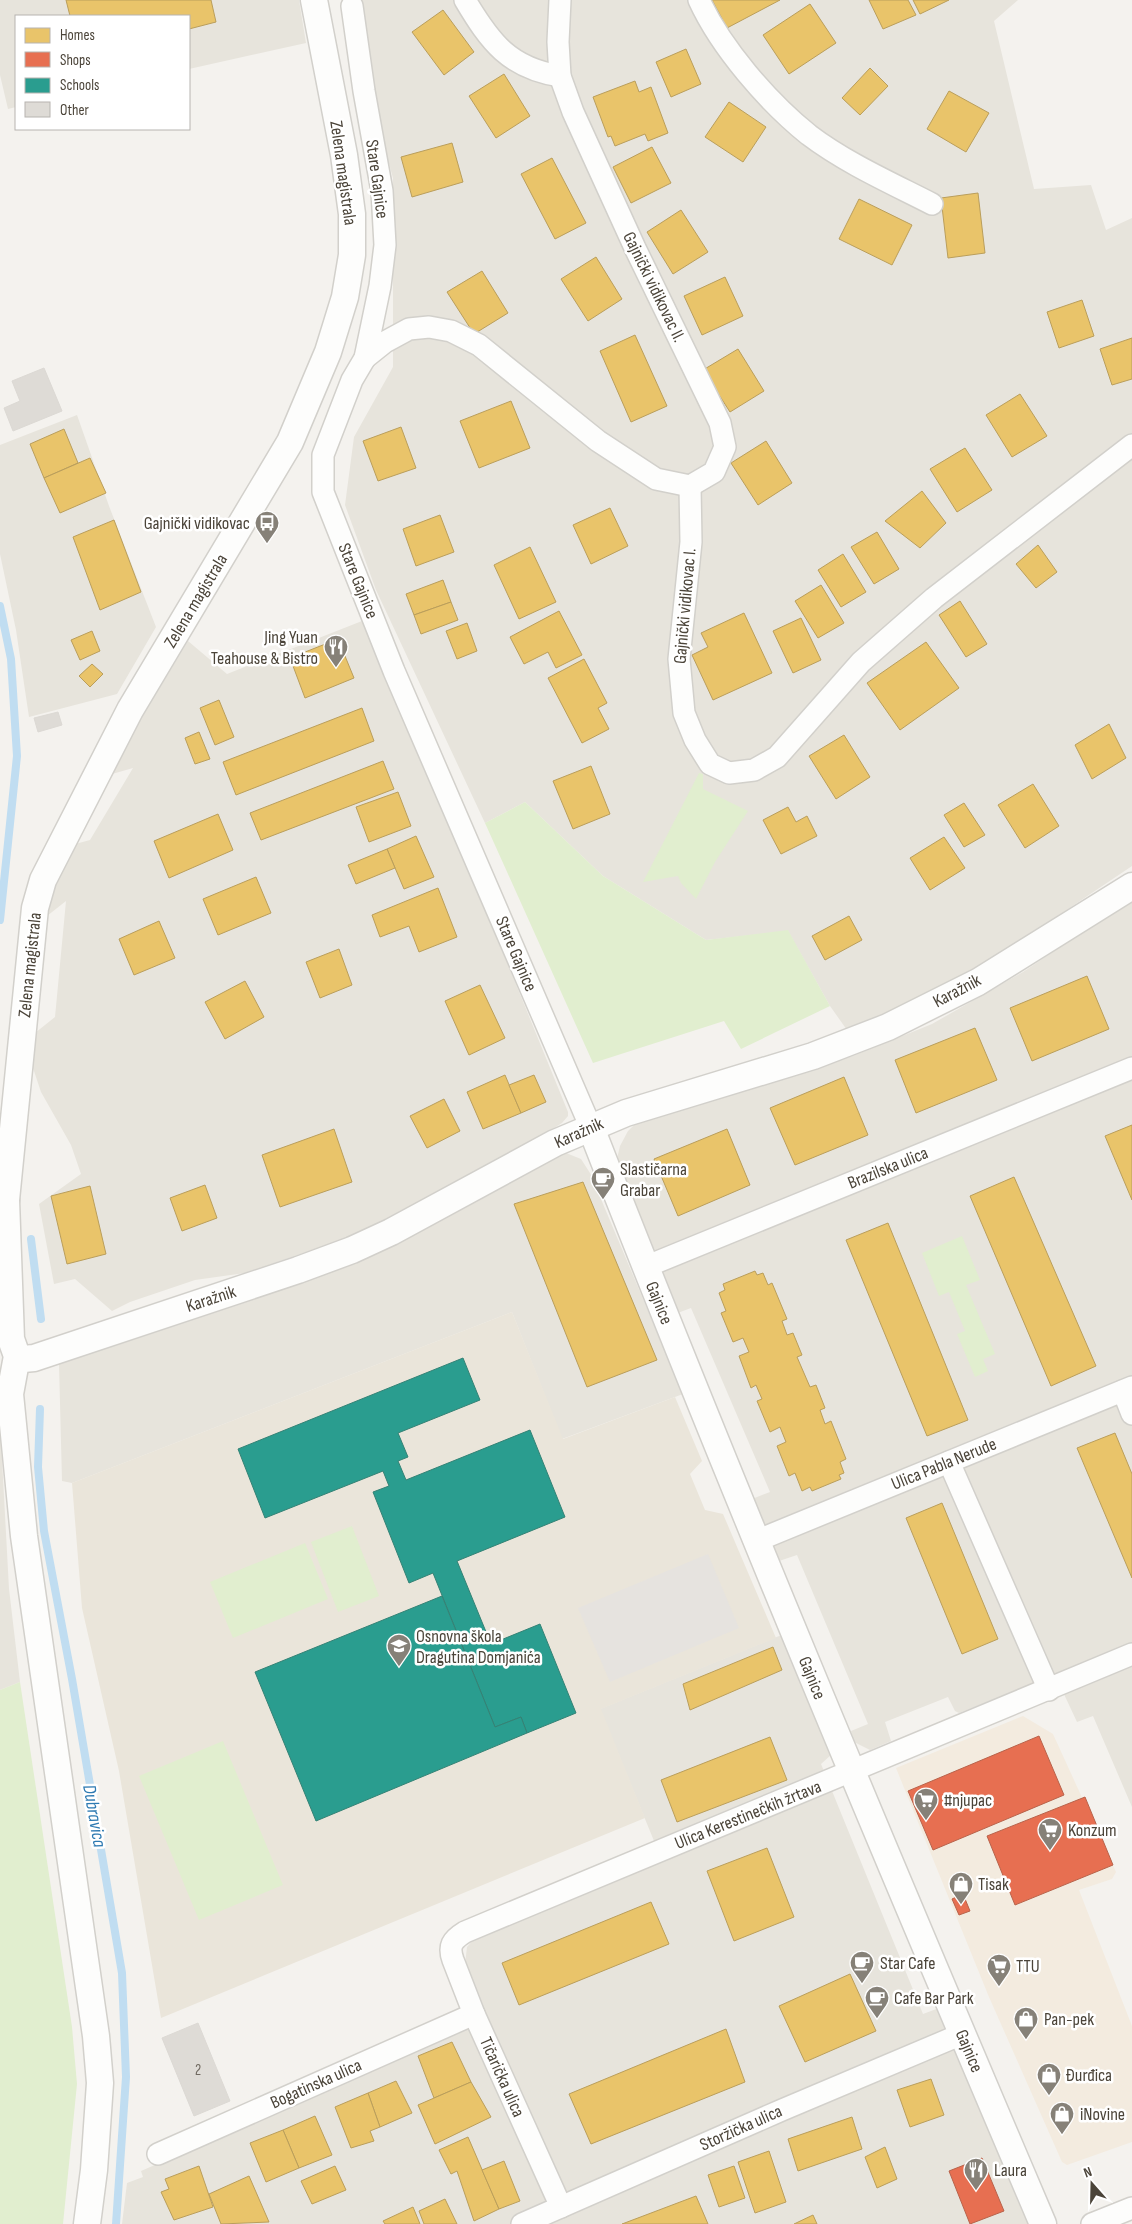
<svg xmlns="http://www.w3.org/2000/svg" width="1132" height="2224" font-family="'Sofia Sans Condensed',sans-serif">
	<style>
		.residential { fill: #e7e4dc }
		.commercial { fill: #f3ebdf }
		.education { fill: #eae5da }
		.green { fill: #e1eecf }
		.parking { fill: #e6e3df }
		.homes { fill: #e9c46a; stroke: #ba9e5b }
		.shops { fill: #e76f51; stroke: #b8624a }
		.schools { fill: #2a9d8f; stroke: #348275 }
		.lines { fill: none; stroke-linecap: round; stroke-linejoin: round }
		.stream { stroke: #c0ddf1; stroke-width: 8 }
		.building { fill: #dedbd6; stroke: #dcd9d4 }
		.minor-casing { stroke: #d2d0cb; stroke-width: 24 }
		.tertiary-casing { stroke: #d2d0cb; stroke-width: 29 }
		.minor { stroke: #fdfdfc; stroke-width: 21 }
		.tertiary { stroke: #fdfdfc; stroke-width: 26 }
		.labels { text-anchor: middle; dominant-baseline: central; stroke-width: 5; stroke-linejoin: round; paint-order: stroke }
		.number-label { font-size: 15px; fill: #706a61 }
		.street-label { font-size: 18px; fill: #4b4439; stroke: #fff }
		.poi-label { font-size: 18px; fill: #4b4439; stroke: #fff; text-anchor: start }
		.water-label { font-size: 19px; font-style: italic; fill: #2e7ab2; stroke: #fff }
	</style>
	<rect width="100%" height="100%" fill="#f4f2ee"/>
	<g class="residential">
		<path d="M0,0H299L306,43L189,69V16H16V107L8,109L0,75Z"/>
		<path d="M343,0H1018L994,21L1034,189L1091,185L1106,230L1132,218V866L979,969L884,1015L847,1030L830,1006L788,931L706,940L603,876L525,802L485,823L376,590L345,505L354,437L393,367V178Z"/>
		<path d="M77,415L109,506L156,627L117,694L29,717L16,630L0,554V445Z"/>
		<path d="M362,621L513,977L568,1112V1116L562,1123L536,1139L427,1199L355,1235L245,1273L195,1280L130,1302L112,1311L75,1279L54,1284L39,1204L81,1174L71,1145L41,1092L30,1059L35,1033L55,1017L66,901L47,916L46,914L68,846L90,840L133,768L112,774L110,770L188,641L227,674Z"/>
		<path d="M1132,899V1807L1093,1716L1077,1722L1055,1675L959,1713L955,1711L948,1697L885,1722L891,1741L870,1750L854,1742L851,1731L868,1724L797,1555L779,1561L752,1499L770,1492L691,1308L675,1314L616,1163L620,1146L628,1131L637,1122L853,1056L932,1024L1023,972Z"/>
		<path d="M566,1153L581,1159L590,1173L683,1394L562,1439L512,1312L72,1483L62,1481L59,1364L248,1298L557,1156Z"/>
		<path d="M0,1422L9,1589L20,1682L0,1690Z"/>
		<path d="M784,1634L832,1749L831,1755L821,1764L923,2014L939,2008L1029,2224H122L127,2183L143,2177L141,2171L489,2020L465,1964L467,1947L474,1939L661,1858L600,1709Z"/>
	</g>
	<path class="commercial" d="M1023,1716L1053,1734L1116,1872L1112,1879L1079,1890L1132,2026V2142L1067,2165L1062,2162L989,1997L896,1768Z"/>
	<path class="education" d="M512,1312L563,1439L675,1397L702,1461L690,1474L705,1510L723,1514L776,1638L601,1709L645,1818L161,2018L119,1771L82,1608L72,1483Z"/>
	<g class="green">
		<path d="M699,773L703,774V789L748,811L715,862L696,899L681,883L678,876L643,882Z"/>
		<path d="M525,802L603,876L706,940L788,930L830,1006L741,1049L724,1021L593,1063L485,823Z"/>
		<path d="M962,1236L980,1280L966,1285L995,1354L983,1359L988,1371L975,1377L957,1334L965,1331L949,1292L939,1296L922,1253Z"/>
		<path d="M352,1526L379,1596L338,1612L311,1542Z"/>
		<path d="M305,1543L328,1599L233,1638L210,1582Z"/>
		<path d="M20,1682L72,2027L77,2084L63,2224H0V1690Z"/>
		<path d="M223,1741L283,1885L199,1920L139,1776Z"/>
	</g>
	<path class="parking" d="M708,1554L739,1628L610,1682L578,1608Z"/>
	<g class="homes">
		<path d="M66,0H211L216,22L189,29V16H70Z"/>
		<path d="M712,0H780L727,28Z"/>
		<path d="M869,0H908L916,15L883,29Z"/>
		<path d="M913,0H949L920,14Z"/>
		<path d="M810,4L836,43L789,74L763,35Z"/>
		<path d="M443,10L474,52L444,75L412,32Z"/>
		<path d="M686,49L701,84L671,97L656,62Z"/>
		<path d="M870,68L888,86L860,115L842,98Z"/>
		<path d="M504,74L530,116L496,138L469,96Z"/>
		<path d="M635,81L639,92L651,87L668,133L648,141L645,134L615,146L611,136L608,137L593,97Z"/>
		<path d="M949,91L989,113L966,152L927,129Z"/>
		<path d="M729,102L766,127L743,162L705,137Z"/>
		<path d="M452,143L463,182L412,197L401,157Z"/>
		<path d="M652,147L671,183L631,203L613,167Z"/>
		<path d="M552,158L586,223L555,239L521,174Z"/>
		<path d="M978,193L985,253L948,258L941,198Z"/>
		<path d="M859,199L912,225L892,265L839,239Z"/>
		<path d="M681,210L708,252L673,274L647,232Z"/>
		<path d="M596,257L622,299L588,321L561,279Z"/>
		<path d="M482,271L508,313L474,334L447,292Z"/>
		<path d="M725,277L743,316L702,335L684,296Z"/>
		<path d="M1082,300L1094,336L1059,348L1047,312Z"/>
		<path d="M635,335L667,406L631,422L600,351Z"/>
		<path d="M1132,338V379L1112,385L1100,349Z"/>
		<path d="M738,349L764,391L730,412L703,370Z"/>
		<path d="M1020,394L1047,436L1012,457L986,415Z"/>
		<path d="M511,401L530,448L479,468L460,421Z"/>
		<path d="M401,427L416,468L378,481L363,441Z"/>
		<path d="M64,429L78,463L44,478L30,444Z"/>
		<path d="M766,441L792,483L758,505L731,463Z"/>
		<path d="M965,448L992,490L957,512L930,469Z"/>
		<path d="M90,458L106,493L60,513L44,478Z"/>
		<path d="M922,491L946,523L920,548L885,521Z"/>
		<path d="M610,508L628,546L591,564L573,525Z"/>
		<path d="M440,515L454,552L416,566L403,529Z"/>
		<path d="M114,520L141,592L100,610L73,537Z"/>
		<path d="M877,532L899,569L874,584L851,547Z"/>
		<path d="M1038,545L1057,572L1036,588L1016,564Z"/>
		<path d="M530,547L556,602L519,619L494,565Z"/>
		<path d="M843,554L866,592L841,607L818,570Z"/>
		<path d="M443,580L451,602L414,615L406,594Z"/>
		<path d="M821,585L844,623L818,638L795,601Z"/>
		<path d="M960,601L987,644L966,657L939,615Z"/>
		<path d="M451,602L458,620L421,634L414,615Z"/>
		<path d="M559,611L582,655L556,668L548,652L524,664L510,637Z"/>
		<path d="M744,613L772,673L713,700L692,655L708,647L701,633Z"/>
		<path d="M801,618L821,660L793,673L773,631Z"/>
		<path d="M467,623L477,651L457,659L446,631Z"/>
		<path d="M92,631L100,651L80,660L71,640Z"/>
		<path d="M338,639L354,678L305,698L290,658Z"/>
		<path d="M926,642L959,688L900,730L867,683Z"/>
		<path d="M584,659L607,703L598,708L609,729L582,743L548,678Z"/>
		<path d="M92,664L103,674L90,687L79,676Z"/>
		<path d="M219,700L234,737L215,745L200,708Z"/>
		<path d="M362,708L374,741L236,795L223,762Z"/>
		<path d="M1109,724L1126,758L1092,779L1075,745Z"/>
		<path d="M199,732L210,759L195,764L185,738Z"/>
		<path d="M844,735L870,777L836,799L809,756Z"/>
		<path d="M383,761L394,789L261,840L250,813Z"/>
		<path d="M591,766L610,814L573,829L553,781Z"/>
		<path d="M1033,784L1059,826L1025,848L998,805Z"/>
		<path d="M398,792L411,826L369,842L356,807Z"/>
		<path d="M964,803L985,835L964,847L944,815Z"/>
		<path d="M788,807L796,822L807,816L817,836L781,854L763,820Z"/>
		<path d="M218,814L233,850L169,878L154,841Z"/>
		<path d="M416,836L434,877L404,889L387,849Z"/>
		<path d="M944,837L965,868L930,890L910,858Z"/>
		<path d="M387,849L395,868L356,884L348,865Z"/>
		<path d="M256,877L271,913L218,935L203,899Z"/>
		<path d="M438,888L457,937L419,952L409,926L380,937L372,915Z"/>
		<path d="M849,916L862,940L825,960L812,936Z"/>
		<path d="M159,921L175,958L134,975L119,939Z"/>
		<path d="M339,949L352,985L320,998L306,962Z"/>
		<path d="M1087,976L1109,1029L1032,1061L1010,1008Z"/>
		<path d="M245,981L264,1017L225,1039L205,1002Z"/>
		<path d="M480,985L505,1038L469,1055L445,1001Z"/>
		<path d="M975,1028L997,1080L916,1113L895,1060Z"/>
		<path d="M505,1075L521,1113L483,1129L467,1092Z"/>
		<path d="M534,1075L546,1102L521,1113L509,1085Z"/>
		<path d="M844,1077L868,1135L795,1165L770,1108Z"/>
		<path d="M444,1099L460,1131L427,1148L410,1116Z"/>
		<path d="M1132,1125V1200L1105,1136Z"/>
		<path d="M334,1129L352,1182L280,1207L262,1155Z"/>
		<path d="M727,1129L750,1185L678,1216L654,1159Z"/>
		<path d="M1014,1177L1096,1366L1051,1386L970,1196Z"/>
		<path d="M583,1182L657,1360L587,1387L514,1204Z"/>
		<path d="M205,1185L217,1218L182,1231L170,1198Z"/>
		<path d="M90,1186L106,1254L67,1264L51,1196Z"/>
		<path d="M888,1223L968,1420L927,1436L846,1240Z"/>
		<path d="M755,1271L757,1275L763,1273L768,1285L772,1283L787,1319L782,1321L787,1335L793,1333L802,1355L797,1357L810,1387L816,1385L825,1408L820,1410L825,1424L831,1421L846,1459L840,1462L844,1473L839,1475L841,1479L812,1491L810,1487L802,1491L795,1473L789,1476L777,1446L786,1442L780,1427L770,1432L757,1401L762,1399L756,1385L751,1388L739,1356L749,1352L743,1338L733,1342L721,1313L726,1311L719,1293L725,1290L723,1284Z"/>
		<path d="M1115,1433L1132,1474V1578L1077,1448Z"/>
		<path d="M942,1503L998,1639L962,1654L906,1518Z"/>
		<path d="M773,1647L782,1670L690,1710L683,1684Z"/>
		<path d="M770,1737L787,1780L677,1822L661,1780Z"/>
		<path d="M767,1848L794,1917L734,1941L707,1871Z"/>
		<path d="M651,1902L669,1944L519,2005L502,1963Z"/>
		<path d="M850,1974L876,2031L805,2062L779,2006Z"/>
		<path d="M726,2029L745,2082L591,2144L569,2094Z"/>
		<path d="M452,2042L471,2082L434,2098L418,2056Z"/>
		<path d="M931,2079L944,2115L910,2127L897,2090Z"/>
		<path d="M396,2081L412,2113L380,2127L368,2093Z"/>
		<path d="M471,2082L491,2117L435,2144L418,2105Z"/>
		<path d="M368,2093L380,2127L370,2131L374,2141L351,2148L335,2107Z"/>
		<path d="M315,2116L332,2155L299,2168L283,2130Z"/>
		<path d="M852,2117L862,2149L798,2171L788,2139Z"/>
		<path d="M283,2130L299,2168L266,2182L250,2143Z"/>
		<path d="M468,2137L499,2209L474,2221L457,2171L451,2174L439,2150Z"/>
		<path d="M885,2147L897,2179L877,2188L865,2157Z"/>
		<path d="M769,2151L786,2202L755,2213L738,2162Z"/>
		<path d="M504,2161L520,2201L499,2209L482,2170Z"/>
		<path d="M199,2166L213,2207L174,2220L161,2192L169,2189L165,2179Z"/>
		<path d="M335,2166L346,2190L312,2204L301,2181Z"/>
		<path d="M734,2166L745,2198L719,2207L708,2175Z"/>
		<path d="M249,2176L269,2222L221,2224L209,2194Z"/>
		<path d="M696,2196L708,2224H622Z"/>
		<path d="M445,2199L457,2224H424L419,2211Z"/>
		<path d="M413,2207L420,2224H385L383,2221Z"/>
		<path d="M813,2215L817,2224H794Z"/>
	</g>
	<g class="shops">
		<path d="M1039,1736L1064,1795L933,1850L908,1791Z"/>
		<path d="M1085,1797L1113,1865L1015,1905L987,1836Z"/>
		<path d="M963,1894L970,1911L959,1915L952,1899Z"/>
		<path d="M982,2158L1004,2211L970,2224L949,2171Z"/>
	</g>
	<g class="schools">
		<path d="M463,1358L480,1400L398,1433L408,1457L398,1461L406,1480L530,1430L565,1517L457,1561L491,1644L540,1624L576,1713L527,1733L521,1717L495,1727L433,1573L409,1583L373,1492L389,1486L383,1471L265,1518L238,1449Z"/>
		<path d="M442,1596L495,1727L521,1717L527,1733L316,1821L255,1672Z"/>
	</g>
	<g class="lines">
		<g class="stream">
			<path d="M0,606L11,659L17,756L0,920"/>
			<path d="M31,1239L41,1319"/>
			<path d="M40,1409L38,1467L44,1531L72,1679L122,1973L126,2077L116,2224"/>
		</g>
	</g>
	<g class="building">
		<path d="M44,368L62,411L13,431L4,408L20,401L12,381Z"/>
		<path d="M58,712L62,725L38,732L34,718Z"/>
		<path d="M198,2023L230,2101L194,2116L162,2038Z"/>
	</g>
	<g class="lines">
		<defs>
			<g id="minor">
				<path d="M465,0C490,42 509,68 560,76"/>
				<path d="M560,0L558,42L560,76L573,112L635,248L720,423L725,447L714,472L690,486"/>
				<path d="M699,0C721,48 768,102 809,135C846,163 891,183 932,204"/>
				<path d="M352,6L364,91L382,191L385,245L380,286L365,358L352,380L323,455V492L394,671L591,1128"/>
				<path d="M365,358L385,342L409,329L429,327L451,331L479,345L598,441L656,479L690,486"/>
				<path d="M690,486L691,542L679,659L684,713L695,740L710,764L729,773L754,770L777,757L861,662L934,598L1132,445"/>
				<path d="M645,1267L1132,1068"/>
				<path d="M1123,1391L1132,1414"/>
				<path d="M949,1462L1049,1690"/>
				<path d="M756,1541L1132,1387"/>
				<path d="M158,2154L474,2014"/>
				<path d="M561,2207L474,2014L453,1960C448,1946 452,1940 465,1932L1132,1654"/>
				<path d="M522,2224L782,2110L962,2034"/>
				<path d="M1092,2224L1132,2208"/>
			</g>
			<g id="tertiary">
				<path d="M591,1128C735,1496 888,1860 1043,2224"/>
				<path d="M1,1185L6,1200L11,1339L17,1356L10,1394L24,1536L96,2036L100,2083L94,2170L87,2224"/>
				<path d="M6,1200L35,908L43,880L130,710L290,442L328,352L345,297L352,255V214L344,155L314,0"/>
				<path d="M17,1356L23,1359L34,1358L298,1270L352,1250L391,1232L555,1143L626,1113L813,1056L888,1027L978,982L1132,886"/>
			</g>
		</defs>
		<use href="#minor" class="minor-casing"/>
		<use href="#tertiary" class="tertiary-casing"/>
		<use href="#minor" class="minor"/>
		<use href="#tertiary" class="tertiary"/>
	</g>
	<defs>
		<symbol id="bus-pin" viewBox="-11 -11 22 30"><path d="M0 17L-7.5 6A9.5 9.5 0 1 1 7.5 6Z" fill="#868178" stroke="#fff"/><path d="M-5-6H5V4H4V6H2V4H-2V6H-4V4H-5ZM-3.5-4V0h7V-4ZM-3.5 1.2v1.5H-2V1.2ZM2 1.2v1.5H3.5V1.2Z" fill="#fff"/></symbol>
		<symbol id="restaurant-pin" viewBox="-11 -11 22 30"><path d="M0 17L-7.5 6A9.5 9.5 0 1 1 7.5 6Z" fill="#868178" stroke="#fff"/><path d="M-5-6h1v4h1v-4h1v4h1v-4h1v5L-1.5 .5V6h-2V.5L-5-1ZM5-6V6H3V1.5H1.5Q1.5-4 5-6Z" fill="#fff"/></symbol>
		<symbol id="cafe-pin" viewBox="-11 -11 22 30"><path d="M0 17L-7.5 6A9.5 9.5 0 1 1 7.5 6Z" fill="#868178" stroke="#fff"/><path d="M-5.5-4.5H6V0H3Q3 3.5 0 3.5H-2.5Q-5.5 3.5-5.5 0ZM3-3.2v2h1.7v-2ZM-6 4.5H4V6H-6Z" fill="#fff"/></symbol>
		<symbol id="school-pin" viewBox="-11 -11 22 30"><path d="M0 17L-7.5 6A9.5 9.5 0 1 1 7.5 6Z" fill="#868178" stroke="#fff"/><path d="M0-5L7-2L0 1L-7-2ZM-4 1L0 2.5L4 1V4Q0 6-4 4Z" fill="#fff"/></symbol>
		<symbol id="supermarket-pin" viewBox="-11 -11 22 30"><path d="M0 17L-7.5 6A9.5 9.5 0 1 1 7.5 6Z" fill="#868178" stroke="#fff"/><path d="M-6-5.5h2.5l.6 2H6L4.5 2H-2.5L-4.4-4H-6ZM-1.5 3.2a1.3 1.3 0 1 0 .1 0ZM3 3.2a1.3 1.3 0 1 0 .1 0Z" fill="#fff"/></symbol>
		<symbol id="shop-pin" viewBox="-11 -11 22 30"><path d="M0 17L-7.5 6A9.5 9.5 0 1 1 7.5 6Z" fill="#868178" stroke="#fff"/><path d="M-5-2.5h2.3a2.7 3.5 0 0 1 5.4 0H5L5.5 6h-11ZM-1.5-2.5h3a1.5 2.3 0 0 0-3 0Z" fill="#fff"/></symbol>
	</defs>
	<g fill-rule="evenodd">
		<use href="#bus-pin" x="253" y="509" width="28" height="38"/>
		<use href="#restaurant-pin" x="322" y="633" width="28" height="38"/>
		<use href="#cafe-pin" x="589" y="1165" width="28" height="38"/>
		<use href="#school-pin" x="385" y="1632" width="28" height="38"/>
		<use href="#supermarket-pin" x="912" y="1786" width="28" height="38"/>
		<use href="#supermarket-pin" x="1036" y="1816" width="28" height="38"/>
		<use href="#shop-pin" x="947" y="1870" width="28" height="38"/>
		<use href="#cafe-pin" x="848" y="1949" width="28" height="38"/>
		<use href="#supermarket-pin" x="985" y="1952" width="28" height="38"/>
		<use href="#cafe-pin" x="863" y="1984" width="28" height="38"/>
		<use href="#shop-pin" x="1012" y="2005" width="28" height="38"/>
		<use href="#shop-pin" x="1035" y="2061" width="28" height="38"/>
		<use href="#shop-pin" x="1048" y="2100" width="28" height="38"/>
		<use href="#restaurant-pin" x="962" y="2156" width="28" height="38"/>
	</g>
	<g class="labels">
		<g class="number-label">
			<text x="198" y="2070">2</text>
		</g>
		<g class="street-label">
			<text transform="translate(343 173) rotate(82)">Zelena magistrala</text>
			<text transform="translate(377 179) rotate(82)">Stare Gajnice</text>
			<text transform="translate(654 287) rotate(64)">Gajnički vidikovac II.</text>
			<text transform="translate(358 581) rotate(68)">Stare Gajnice</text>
			<text transform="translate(196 601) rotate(-59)">Zelena magistrala</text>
			<text transform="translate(685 606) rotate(-85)">Gajnički vidikovac I.</text>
			<text transform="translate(516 954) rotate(67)">Stare Gajnice</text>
			<text transform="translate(30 965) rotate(-84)">Zelena magistrala</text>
			<text transform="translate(957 991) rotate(-28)">Karažnik</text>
			<text transform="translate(579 1133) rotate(-24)">Karažnik</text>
			<text transform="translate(888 1168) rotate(-22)">Brazilska ulica</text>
			<text transform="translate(211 1299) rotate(-18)">Karažnik</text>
			<text transform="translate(659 1303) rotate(68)">Gajnice</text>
			<text transform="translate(944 1464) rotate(-22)">Ulica Pabla Nerude</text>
			<text transform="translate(812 1678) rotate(68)">Gajnice</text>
			<text transform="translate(748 1815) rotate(-22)">Ulica Kerestinečkih žrtava</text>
			<text transform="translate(969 2051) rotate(67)">Gajnice</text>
			<text transform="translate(502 2077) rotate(66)">Tičarička ulica</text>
			<text transform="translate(316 2084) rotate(-24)">Bogatinska ulica</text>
			<text transform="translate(741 2128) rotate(-24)">Storžička ulica</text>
		</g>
		<g class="poi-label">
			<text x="250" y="523" text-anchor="end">Gajnički vidikovac</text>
			<text x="318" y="637" text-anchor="end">Jing Yuan<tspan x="318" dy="21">Teahouse &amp; Bistro</tspan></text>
			<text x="620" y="1169">Slastičarna<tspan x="620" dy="21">Grabar</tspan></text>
			<text x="416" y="1636">Osnovna škola<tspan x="416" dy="21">Dragutina Domjanića</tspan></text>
			<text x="944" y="1800">#njupac</text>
			<text x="1068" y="1830">Konzum</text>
			<text x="978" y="1884">Tisak</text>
			<text x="880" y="1963">Star Cafe</text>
			<text x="1016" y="1966">TTU</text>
			<text x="894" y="1998">Cafe Bar Park</text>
			<text x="1044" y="2019">Pan-pek</text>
			<text x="1066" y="2075">Đurđica</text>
			<text x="1080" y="2114">iNovine</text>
			<text x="994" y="2170">Laura</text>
		</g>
		<g class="water-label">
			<text transform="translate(94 1816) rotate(80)">Dubravica</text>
		</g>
	</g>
	<rect x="15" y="15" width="175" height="115" fill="#ffffff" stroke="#b7b4b0"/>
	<rect x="25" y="28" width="25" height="15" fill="#e9c46a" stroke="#b7b4b0"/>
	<text x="60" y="40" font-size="15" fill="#4b4439">Homes</text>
	<rect x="25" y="52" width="25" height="15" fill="#e76f51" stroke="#b7b4b0"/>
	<text x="60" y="65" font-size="15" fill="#4b4439">Shops</text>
	<rect x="25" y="78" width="25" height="15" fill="#2a9d8f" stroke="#b7b4b0"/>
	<text x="60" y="90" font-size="15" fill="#4b4439">Schools</text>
	<rect x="25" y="102" width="25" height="15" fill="#dedbd6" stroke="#b7b4b0"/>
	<text x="60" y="115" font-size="15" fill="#4b4439">Other</text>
	<g transform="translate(1092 2184) rotate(340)" stroke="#ffffff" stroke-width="4" paint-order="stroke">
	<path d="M0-4L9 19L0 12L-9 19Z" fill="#4b4439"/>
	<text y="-8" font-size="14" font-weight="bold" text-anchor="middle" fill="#4b4439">N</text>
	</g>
</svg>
